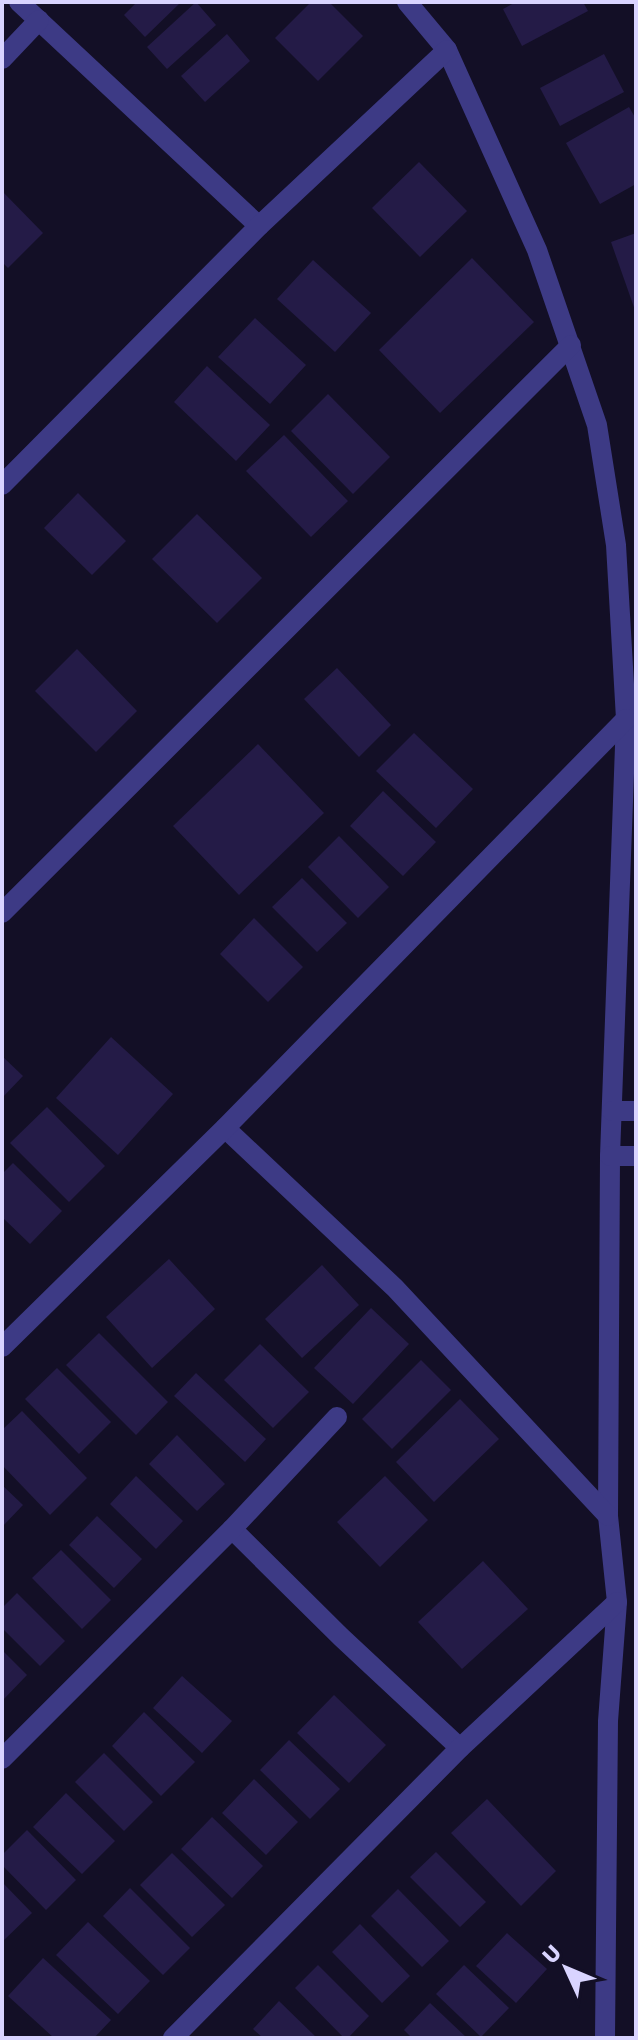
<svg xmlns="http://www.w3.org/2000/svg" width="638" height="2040" font-family="Poppins,sans-serif">
	<style>
		.building { fill: #241b47 }
		.lines { fill: none; stroke-linecap: round; stroke-linejoin: round }
		.minor { stroke: #3d3a85; stroke-width: 20 }
	</style>
	<rect width="100%" height="100%" fill="#130f26"/>
	<g class="building">
		<path d="M137,2H181L145,37L124,15Z"/>
		<path d="M196,2L216,25L167,69L147,47Z"/>
		<path d="M311,2H329L363,36L318,81L275,38Z"/>
		<path d="M516,2H583L588,11L522,46L503,9Z"/>
		<path d="M227,34L250,61L205,102L181,76Z"/>
		<path d="M604,54L624,92L560,126L540,88Z"/>
		<path d="M629,107L636,119V184L600,204L566,143Z"/>
		<path d="M419,162L467,211L420,257L372,208Z"/>
		<path d="M2,191L43,233L8,268L2,262Z"/>
		<path d="M636,233V313L611,242Z"/>
		<path d="M472,258L534,322L440,413L379,350Z"/>
		<path d="M313,260L371,313L335,352L277,299Z"/>
		<path d="M255,318L306,365L270,404L218,357Z"/>
		<path d="M207,366L270,425L236,461L174,402Z"/>
		<path d="M328,394L390,457L353,494L291,431Z"/>
		<path d="M284,435L348,501L311,537L246,471Z"/>
		<path d="M78,493L126,541L92,575L44,528Z"/>
		<path d="M197,514L262,578L217,623L152,559Z"/>
		<path d="M77,649L137,711L96,752L35,691Z"/>
		<path d="M337,668L391,725L359,757L304,699Z"/>
		<path d="M414,733L473,789L436,828L376,771Z"/>
		<path d="M258,744L324,813L239,895L173,826Z"/>
		<path d="M383,791L436,842L403,876L350,826Z"/>
		<path d="M339,836L389,887L358,918L308,867Z"/>
		<path d="M302,878L347,923L317,952L272,907Z"/>
		<path d="M254,918L303,967L268,1002L220,954Z"/>
		<path d="M111,1037L173,1094L118,1155L56,1098Z"/>
		<path d="M2,1056L23,1076L2,1098Z"/>
		<path d="M47,1107L105,1166L69,1202L10,1143Z"/>
		<path d="M13,1163L62,1211L30,1244L2,1217V1174Z"/>
		<path d="M169,1259L215,1309L152,1368L106,1317Z"/>
		<path d="M322,1265L359,1305L302,1358L265,1319Z"/>
		<path d="M371,1308L409,1344L353,1404L314,1368Z"/>
		<path d="M99,1333L168,1402L136,1435L66,1365Z"/>
		<path d="M260,1344L309,1392L273,1428L224,1380Z"/>
		<path d="M421,1360L451,1390L392,1449L362,1419Z"/>
		<path d="M57,1368L111,1422L79,1454L25,1399Z"/>
		<path d="M196,1373L266,1439L245,1462L174,1396Z"/>
		<path d="M460,1399L499,1439L434,1502L396,1462Z"/>
		<path d="M22,1411L87,1478L50,1515L2,1465V1430Z"/>
		<path d="M177,1435L225,1484L197,1511L149,1464Z"/>
		<path d="M136,1476L183,1521L156,1549L110,1504Z"/>
		<path d="M385,1476L428,1520L380,1567L337,1522Z"/>
		<path d="M2,1485L23,1505L2,1527Z"/>
		<path d="M97,1516L142,1559L114,1588L69,1545Z"/>
		<path d="M61,1550L111,1600L82,1629L32,1578Z"/>
		<path d="M483,1561L528,1609L462,1669L418,1622Z"/>
		<path d="M17,1593L65,1641L40,1666L2,1628V1608Z"/>
		<path d="M2,1650L27,1675L2,1701Z"/>
		<path d="M182,1676L232,1721L202,1753L153,1708Z"/>
		<path d="M334,1695L386,1745L349,1783L297,1733Z"/>
		<path d="M144,1712L195,1762L161,1796L112,1746Z"/>
		<path d="M289,1740L340,1789L310,1819L260,1770Z"/>
		<path d="M104,1753L153,1802L124,1831L75,1782Z"/>
		<path d="M254,1779L298,1822L266,1855L222,1813Z"/>
		<path d="M66,1793L115,1841L82,1874L33,1827Z"/>
		<path d="M487,1799L556,1871L521,1906L451,1833Z"/>
		<path d="M212,1817L263,1866L232,1898L181,1849Z"/>
		<path d="M27,1830L76,1880L46,1910L2,1865V1855Z"/>
		<path d="M436,1852L486,1902L460,1927L410,1877Z"/>
		<path d="M172,1853L225,1905L192,1937L140,1885Z"/>
		<path d="M2,1882L32,1913L2,1942Z"/>
		<path d="M130,1888L190,1948L163,1975L103,1916Z"/>
		<path d="M398,1889L449,1941L422,1967L371,1916Z"/>
		<path d="M88,1922L150,1981L118,2014L56,1955Z"/>
		<path d="M360,1924L410,1976L382,2003L332,1952Z"/>
		<path d="M507,1933L547,1969L516,2003L476,1966Z"/>
		<path d="M43,1958L111,2020L94,2038H54L8,1996Z"/>
		<path d="M318,1965L369,2016L348,2038H344L295,1988Z"/>
		<path d="M464,1965L509,2008L481,2037L436,1994Z"/>
		<path d="M279,2001L317,2038H263L253,2029Z"/>
		<path d="M430,2003L467,2038H412L404,2030Z"/>
	</g>
	<g class="lines">
		<g class="minor">
			<path d="M19,2L259,226"/>
			<path d="M407,2L447,50L537,250L597,425L616,545L626,719L610,1156L608,1516L617,1602L608,1721L605,2038"/>
			<path d="M2,59L39,20"/>
			<path d="M2,485L259,226L447,50"/>
			<path d="M2,913L571,345"/>
			<path d="M612,1111H636"/>
			<path d="M225,1128L395,1288L608,1516"/>
			<path d="M610,1156H636"/>
			<path d="M2,1347L225,1128L626,719"/>
			<path d="M232,1529L341,1637L460,1748"/>
			<path d="M2,1759L232,1529L337,1417"/>
			<path d="M173,2038L460,1748L617,1602"/>
		</g>
	</g>
	<rect width="638" height="2040" fill="none" stroke="#d9d4ff" stroke-width="8"/>
	<g transform="translate(566 1968) rotate(314)" stroke="#130f26" stroke-width="6" paint-order="stroke">
	<path d="M0-6L14 30L0 20L-14 30Z" fill="#d9d4ff"/>
	<text y="-12" font-size="22" font-weight="bold" text-anchor="middle" fill="#d9d4ff">U</text>
	</g>
</svg>
